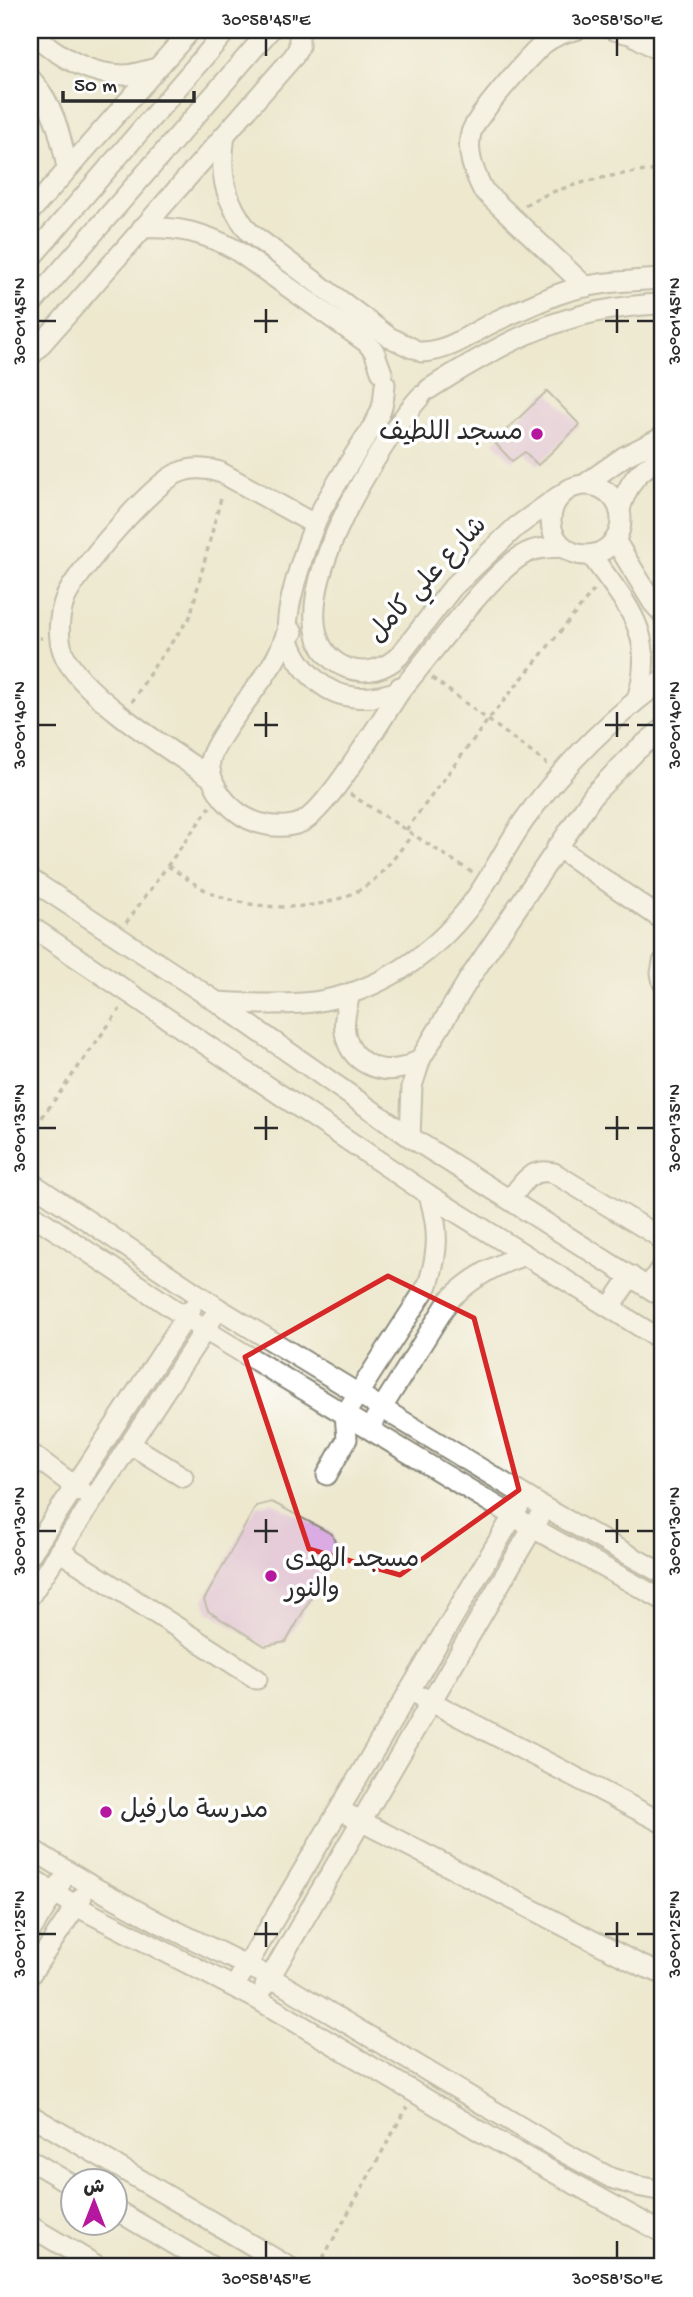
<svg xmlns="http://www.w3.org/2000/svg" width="693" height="2297" font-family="'Gochi Hand','Playpen Sans Arabic',sans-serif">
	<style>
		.building { fill: #dbabe4 }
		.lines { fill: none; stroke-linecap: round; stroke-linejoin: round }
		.minor-casing { stroke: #8c8a7c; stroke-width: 23 }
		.path { stroke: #8c8a7c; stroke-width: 3.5; stroke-dasharray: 5 5; stroke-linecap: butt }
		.minor { stroke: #fff; stroke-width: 19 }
		.marked { fill: none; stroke: #d62828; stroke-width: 5; stroke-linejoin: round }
		.ticks { fill: none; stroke: #2b2b2b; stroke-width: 2.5 }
		.poi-dot { fill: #b5179e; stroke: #fff; stroke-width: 2.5 }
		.labels { text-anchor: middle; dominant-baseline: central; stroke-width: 7; stroke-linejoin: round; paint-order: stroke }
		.poi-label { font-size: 26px; fill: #2b2b2b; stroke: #fff; text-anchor: start }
		.street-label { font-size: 26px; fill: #2b2b2b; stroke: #fff }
		.neatline { fill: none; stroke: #2b2b2b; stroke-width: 2.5 }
		.ticks-label { font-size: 18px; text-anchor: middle; fill: #2b2b2b }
	</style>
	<rect width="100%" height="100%" fill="#fff"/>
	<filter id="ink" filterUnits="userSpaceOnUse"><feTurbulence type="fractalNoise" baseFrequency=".0143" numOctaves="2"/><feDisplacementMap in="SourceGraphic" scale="14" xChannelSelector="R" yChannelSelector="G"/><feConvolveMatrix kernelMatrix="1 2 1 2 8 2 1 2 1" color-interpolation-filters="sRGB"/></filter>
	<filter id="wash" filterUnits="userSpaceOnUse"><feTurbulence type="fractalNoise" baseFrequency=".00686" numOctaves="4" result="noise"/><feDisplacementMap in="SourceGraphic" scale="28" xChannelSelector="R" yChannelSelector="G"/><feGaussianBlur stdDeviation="1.57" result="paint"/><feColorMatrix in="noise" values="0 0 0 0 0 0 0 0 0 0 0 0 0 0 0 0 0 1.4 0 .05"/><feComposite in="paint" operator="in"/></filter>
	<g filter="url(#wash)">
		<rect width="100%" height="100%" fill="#ede8ce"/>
		<g id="blocks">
			<g class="building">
				<path d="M547,391L580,425L538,465L525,452L512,461L494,442Z"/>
				<path d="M272,1502L332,1534L338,1551L286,1642L265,1646L208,1611L204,1600L256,1506Z"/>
			</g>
		</g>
	</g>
	<g filter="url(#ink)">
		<use href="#blocks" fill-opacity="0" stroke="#8c8a7c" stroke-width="2"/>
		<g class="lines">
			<defs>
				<g id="minor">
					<path d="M576,30C564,32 551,38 542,45C528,58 475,117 471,133C466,153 474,172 483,190L586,287"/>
					<path d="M614,30L633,35L663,53"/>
					<path d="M30,31C56,55 87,75 124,75C135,75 146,70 157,68"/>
					<path d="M30,78C53,103 61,135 67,168"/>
					<path d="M225,135C219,174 224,200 249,232L389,337L412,348"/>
					<path d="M30,212L191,30"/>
					<path d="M142,228C177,226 205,233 236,250L366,342L374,351L382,373"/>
					<path d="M30,259L227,30"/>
					<path d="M30,306L270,30"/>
					<path d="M422,352C451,351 471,333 496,321C516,312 536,303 556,295C589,282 628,281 663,279"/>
					<path d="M30,357L294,56L299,47V30"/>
					<path d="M385,384C384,393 384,402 381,410C377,422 369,432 362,443C350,462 337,482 326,502C311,526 283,609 288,635C292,654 302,668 316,680C340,702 372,701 401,690C428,659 497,562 531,551C541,547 553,548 564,547"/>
					<path d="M429,389C507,339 569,307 663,304"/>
					<path d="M421,396C382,438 256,633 347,668C366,675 386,669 400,655L453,587L516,527L559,496"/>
					<path d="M585,484L625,456L663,437"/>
					<circle cx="586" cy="520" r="35"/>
					<path d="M620,509C629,481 637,471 663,457"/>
					<path d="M615,540L653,603L663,614"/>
					<path d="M591,555C626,604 658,634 637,699"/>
					<path d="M293,632H287C283,644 278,656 271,666C258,688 214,739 210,761C208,780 222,800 236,811C253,825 281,831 302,822C328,809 382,718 401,690L400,687"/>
					<path d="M212,778C174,753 78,694 63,652C57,635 59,615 65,599C76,572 152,484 178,473C192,467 206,468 220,472L314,524"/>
					<path d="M557,847L663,920"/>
					<path d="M30,879L217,1002L410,1137L663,1297"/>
					<path d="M30,926L429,1195L663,1341"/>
					<path d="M663,962L661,973L663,983"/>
					<path d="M350,993C347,1007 342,1023 346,1037C352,1062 378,1074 402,1068C409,1067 415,1062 421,1058"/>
					<path d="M218,1002C247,1004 275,1005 303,1003C365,998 423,963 462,916C487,887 503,850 525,819C564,765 610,719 663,680"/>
					<path d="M410,1137L412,1086L421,1058L469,979L594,794L637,750L663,729"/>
					<path d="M30,1182L218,1308L545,1508L663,1574"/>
					<path d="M510,1200C522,1183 531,1167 554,1173L658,1236L663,1243"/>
					<path d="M30,1213L205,1330L533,1528L663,1600"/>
					<path d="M648,1287L663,1265"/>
					<path d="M610,1307L631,1276"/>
					<path d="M375,1419L450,1299C473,1277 495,1265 525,1255"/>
					<path d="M130,1444L183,1477"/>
					<path d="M30,1453L84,1493"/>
					<path d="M327,1475L347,1439L345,1414L428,1285C439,1251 439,1229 429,1195"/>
					<path d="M59,1551L257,1679"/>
					<path d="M30,1555L191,1309"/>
					<path d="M30,1596L212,1319"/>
					<path d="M422,1697L663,1823"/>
					<path d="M349,1815L640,1965L663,1974"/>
					<path d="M30,1848L90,1885L160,1923L270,1977L561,2151L611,2178L637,2186L663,2191"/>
					<path d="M30,1877L76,1906L257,1999L490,2137L663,2233"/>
					<path d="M30,1932L62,1881"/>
					<path d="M30,1975L82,1897"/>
					<path d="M240,1977L519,1506"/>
					<path d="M265,1986L539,1517"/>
					<path d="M30,2115L289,2267"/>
					<path d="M30,2160L74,2186"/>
					<path d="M116,2210L212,2267"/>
					<path d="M30,2226L99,2267"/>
				</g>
			</defs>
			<use href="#minor" class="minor-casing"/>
			<g class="path">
				<path d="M525,205C556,186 628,169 663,171"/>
				<path d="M30,640L42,638"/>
				<path d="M432,678L547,764"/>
				<path d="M132,702L153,668L190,617L222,494"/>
				<path d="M350,794L473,873"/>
				<path d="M406,830L488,720L595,589"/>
				<path d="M168,866C184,876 201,890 219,896C266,913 340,913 378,876C391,864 401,848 413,834"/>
				<path d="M126,923L210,807"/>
				<path d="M30,1134L120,1009"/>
				<path d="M115,2261L125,2267"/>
				<path d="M318,2267L407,2107"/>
			</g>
			<use href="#minor" class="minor"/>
		</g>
	</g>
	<path d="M0 0H693V2297H0ZM388,1276L474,1318L519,1490L400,1575L309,1549L245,1357Z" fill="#ede8ce" fill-opacity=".55" fill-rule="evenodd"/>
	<path class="marked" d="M388,1276L474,1318L519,1490L400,1575L309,1549L245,1357Z"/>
	<path class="ticks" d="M266,38V56M617,38V56M266,309V333M617,309V333M38,321H56M254,321H278M605,321H629M637,321H654M266,712V737M617,712V737M38,725H56M254,725H278M605,725H629M637,725H654M266,1116V1140M617,1116V1140M38,1128H56M254,1128H278M605,1128H629M637,1128H654M266,1519V1543M617,1519V1543M38,1531H56M254,1531H278M605,1531H629M637,1531H654M266,1922V1947M617,1922V1947M38,1934H56M254,1934H278M605,1934H629M637,1934H654M266,2241V2258M617,2241V2258"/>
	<g class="poi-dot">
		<circle cx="537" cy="434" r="7"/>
		<circle cx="271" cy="1576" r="7"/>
		<circle cx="106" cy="1812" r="7"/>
	</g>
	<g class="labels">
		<g class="poi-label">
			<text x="523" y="434" text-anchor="end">مسجد اللطيف</text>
			<text x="285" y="1561">مسجد الهدى<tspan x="285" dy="30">والنور</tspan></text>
			<text x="120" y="1812">مدرسة مارفيل</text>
		</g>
		<g class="street-label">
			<text transform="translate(429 581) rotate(-47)">شارع علي كامل</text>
		</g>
	</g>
	<rect width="693" height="2297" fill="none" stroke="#fff" stroke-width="77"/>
	<g transform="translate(94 2202)"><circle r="33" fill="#ffffff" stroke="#aaaaaa" stroke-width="2"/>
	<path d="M0-5L12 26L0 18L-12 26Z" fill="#b5179e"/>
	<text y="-10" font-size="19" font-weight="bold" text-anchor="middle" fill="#2b2b2b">ش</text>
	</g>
	<path d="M63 91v10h131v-10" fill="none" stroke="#2b2b2b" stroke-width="3.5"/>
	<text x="74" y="91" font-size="21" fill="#2b2b2b" stroke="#ffffff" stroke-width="5" paint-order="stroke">50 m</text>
	<rect x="38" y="38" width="616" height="2220" class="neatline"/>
	<g class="ticks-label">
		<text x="266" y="25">30°58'45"E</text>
		<text x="617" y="25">30°58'50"E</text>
		<text transform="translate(19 321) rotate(-90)" y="6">30°01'45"N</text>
		<text transform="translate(674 321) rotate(-90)" y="6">30°01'45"N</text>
		<text transform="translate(19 725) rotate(-90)" y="6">30°01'40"N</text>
		<text transform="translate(674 725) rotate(-90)" y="6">30°01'40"N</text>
		<text transform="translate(19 1128) rotate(-90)" y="6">30°01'35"N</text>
		<text transform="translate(674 1128) rotate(-90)" y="6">30°01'35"N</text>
		<text transform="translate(19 1531) rotate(-90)" y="6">30°01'30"N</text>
		<text transform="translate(674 1531) rotate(-90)" y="6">30°01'30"N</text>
		<text transform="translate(19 1934) rotate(-90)" y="6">30°01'25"N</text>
		<text transform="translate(674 1934) rotate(-90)" y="6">30°01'25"N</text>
		<text x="266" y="2284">30°58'45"E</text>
		<text x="617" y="2284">30°58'50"E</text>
	</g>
</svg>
